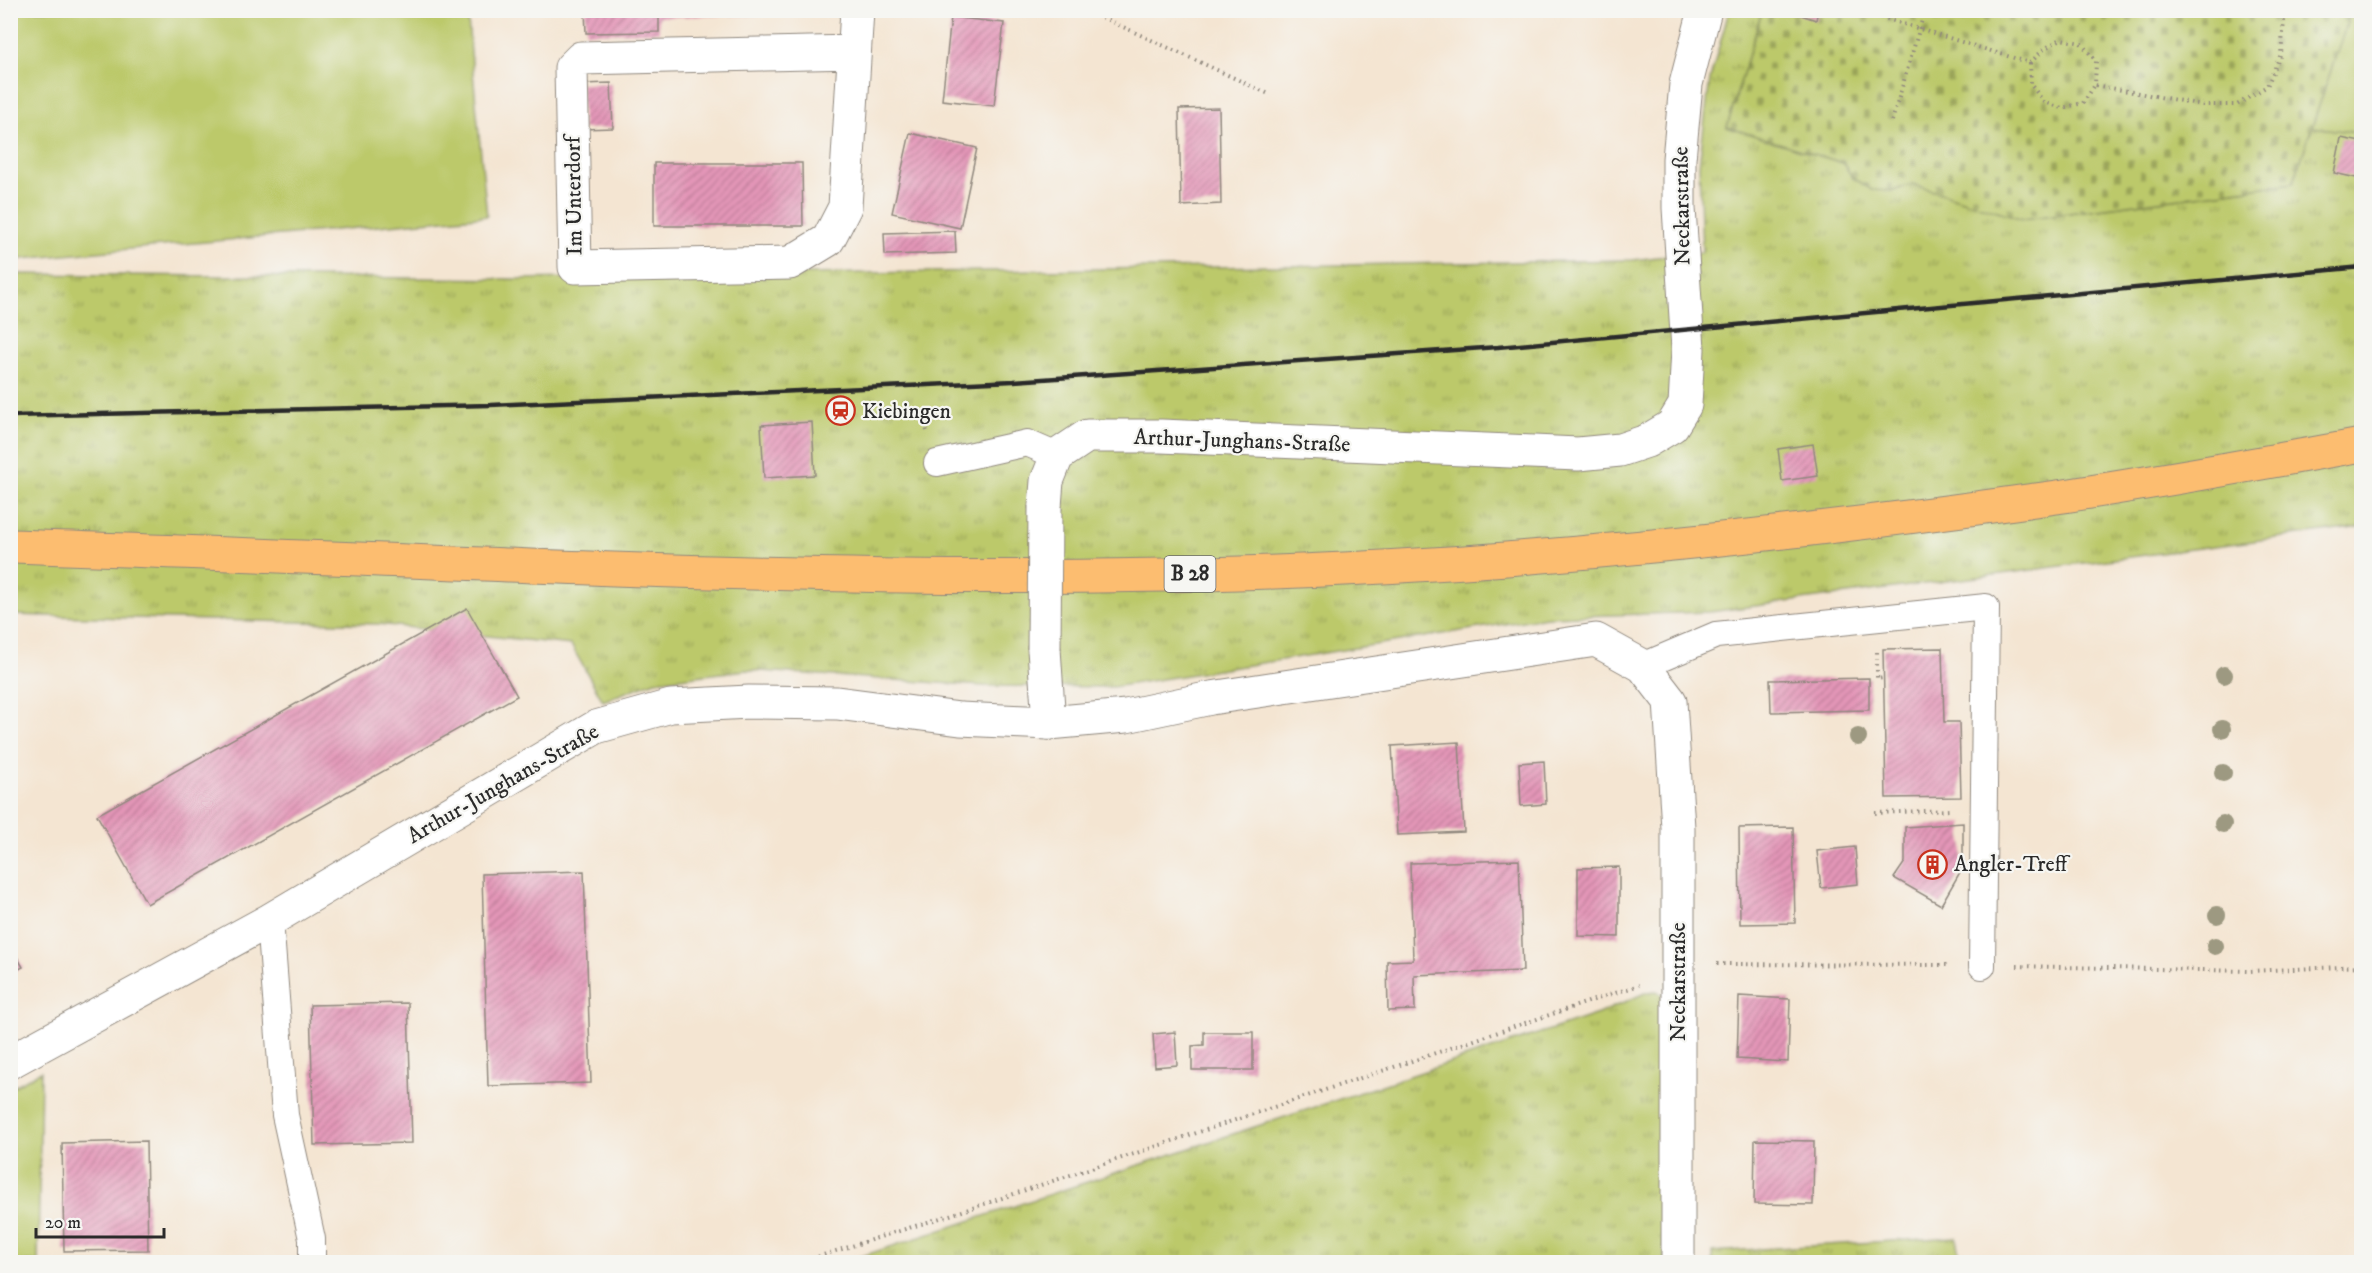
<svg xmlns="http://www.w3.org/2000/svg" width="2372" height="1273" font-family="'IM FELL DW Pica',serif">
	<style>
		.grass { fill: url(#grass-tufts); stroke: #747a4b; stroke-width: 1.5 }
		.cemetery { fill: url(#cemetery-stones); stroke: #747a4b; stroke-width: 1.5 }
		.garden { fill: #bcc96b; stroke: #747a4b; stroke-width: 1.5 }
		.building { fill: url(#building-hatch) }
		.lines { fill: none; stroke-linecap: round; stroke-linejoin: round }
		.lane-casing { stroke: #90887e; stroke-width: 28 }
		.street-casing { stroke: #90887e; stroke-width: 35 }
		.primary-casing { stroke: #90887e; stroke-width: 35 }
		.path { stroke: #90887e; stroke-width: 4; stroke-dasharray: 1.5 4.5; stroke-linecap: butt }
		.lane { stroke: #fff; stroke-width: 26 }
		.street { stroke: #fff; stroke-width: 33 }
		.primary { stroke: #fcbd6f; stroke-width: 33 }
		.rail { stroke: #2b2b2b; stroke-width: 4.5 }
		.street-bridge-casing { stroke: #90887e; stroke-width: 35; stroke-linecap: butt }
		.street-bridge { stroke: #fff; stroke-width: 33 }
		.tree { fill: #9d9981 }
		.labels { text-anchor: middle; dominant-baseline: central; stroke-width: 4.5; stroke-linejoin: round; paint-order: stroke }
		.shield { fill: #f6f6f2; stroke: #686867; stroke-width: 1.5 }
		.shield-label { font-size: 21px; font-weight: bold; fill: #2b2b2b }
		.street-label { font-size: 22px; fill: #2b2b2b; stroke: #f6f6f2 }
		.poi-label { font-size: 22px; fill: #2b2b2b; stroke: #f6f6f2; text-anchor: start }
	</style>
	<defs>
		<pattern id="grass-tufts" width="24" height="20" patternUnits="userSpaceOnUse" patternTransform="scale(1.5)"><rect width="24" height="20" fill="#bcc96b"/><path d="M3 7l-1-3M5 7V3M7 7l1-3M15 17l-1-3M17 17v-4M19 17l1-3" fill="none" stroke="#99a358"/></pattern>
		<pattern id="cemetery-stones" width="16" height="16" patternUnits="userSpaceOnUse" patternTransform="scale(1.5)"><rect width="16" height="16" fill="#bcc96b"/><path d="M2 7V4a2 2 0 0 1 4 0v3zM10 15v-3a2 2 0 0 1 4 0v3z" fill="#99a358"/></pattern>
		<pattern id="building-hatch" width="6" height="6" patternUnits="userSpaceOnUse" patternTransform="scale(1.5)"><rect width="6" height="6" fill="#e496b8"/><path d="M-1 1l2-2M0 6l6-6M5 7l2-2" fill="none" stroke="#b97b96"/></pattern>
	</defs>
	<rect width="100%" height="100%" fill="#f6f6f2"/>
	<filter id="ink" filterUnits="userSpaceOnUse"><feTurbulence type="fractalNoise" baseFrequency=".0167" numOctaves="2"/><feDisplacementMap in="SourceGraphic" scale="12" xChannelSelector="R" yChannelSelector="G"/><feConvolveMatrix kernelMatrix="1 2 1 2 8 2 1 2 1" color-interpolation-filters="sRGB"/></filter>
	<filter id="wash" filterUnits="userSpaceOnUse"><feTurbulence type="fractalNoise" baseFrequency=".008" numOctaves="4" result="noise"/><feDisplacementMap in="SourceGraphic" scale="24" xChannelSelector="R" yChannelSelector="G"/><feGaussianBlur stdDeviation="1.35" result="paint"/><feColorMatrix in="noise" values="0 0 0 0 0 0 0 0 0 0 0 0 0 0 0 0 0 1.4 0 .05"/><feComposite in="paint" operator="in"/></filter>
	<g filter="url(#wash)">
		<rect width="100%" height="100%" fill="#f4e5d2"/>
		<g class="grass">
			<path d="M1729,11H1762L1727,127L1843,163L1853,178L1893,191L1912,184L2023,219L2293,183L2312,127L2361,133V527L1709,612L1547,617L1113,687L984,686L746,670L655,681L603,701L571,645L378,624L11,615V274L517,279L1632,260L1702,252L1699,165L1710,79Z"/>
			<path d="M1657,991L1667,998L1664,1262H844L1598,1014L1647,992Z"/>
			<path d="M1956,1237L1960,1262H1712V1252Z"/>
		</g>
		<path class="cemetery" d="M1762,11H2351L2293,183L2023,219L1912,184L1893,191L1872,190L1853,178L1843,163L1727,127Z"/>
		<g class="garden">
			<path d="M11,10L467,11L487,216L11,260Z"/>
			<path d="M2351,11H2361V133L2312,127Z"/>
			<path d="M41,1071L38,1262H11V1088Z"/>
		</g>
		<g id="blocks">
			<g class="building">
				<path d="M585,10H826V14L659,17V32L586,33Z"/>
				<path d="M1786,10H1818L1816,20Z"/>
				<path d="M951,17L1004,23L994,106L942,100Z"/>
				<path d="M611,83L613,128L583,129L581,84Z"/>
				<path d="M1219,108L1221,204L1181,206L1179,109Z"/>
				<path d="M910,133L977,148L960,228L892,213Z"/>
				<path d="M2341,138L2361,142V179L2334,173Z"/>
				<path d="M654,163H802L803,226H654Z"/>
				<path d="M955,231L956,253L885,255L884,233Z"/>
				<path d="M812,422L815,475L764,478L761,425Z"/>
				<path d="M1813,444L1818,476L1782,481L1778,449Z"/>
				<path d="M467,608L517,696L147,904L97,815Z"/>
				<path d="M1942,648L1944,722H1959L1961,797L1886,798L1883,649Z"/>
				<path d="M1869,678V710L1771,712L1770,680Z"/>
				<path d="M1459,742L1464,832L1397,835L1392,746Z"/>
				<path d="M1544,761L1546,804L1521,806L1519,763Z"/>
				<path d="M1963,823V867L1941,905L1894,878L1905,862V827Z"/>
				<path d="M1793,827L1795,923L1740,924L1739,828Z"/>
				<path d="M1855,847L1858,884L1821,888L1817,851Z"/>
				<path d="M1519,860L1523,971L1414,975L1415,1010L1388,1011L1387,961L1413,960L1410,863Z"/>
				<path d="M1619,867V937L1578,936V868Z"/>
				<path d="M584,871L591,1083L488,1086L482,874Z"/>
				<path d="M10,945L23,967L10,974Z"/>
				<path d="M1739,996L1790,999L1788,1062L1737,1059Z"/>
				<path d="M408,1003L412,1143L314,1145L310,1005Z"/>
				<path d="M1175,1032L1177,1065L1155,1067L1153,1034Z"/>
				<path d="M1204,1032H1253V1070H1192V1046L1204,1045Z"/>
				<path d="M1755,1140L1814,1141L1813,1205L1754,1204Z"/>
				<path d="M146,1141L148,1250L64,1251L62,1143Z"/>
			</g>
		</g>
	</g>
	<g filter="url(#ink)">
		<use href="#blocks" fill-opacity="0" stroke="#90887e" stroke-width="1.5"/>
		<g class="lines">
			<defs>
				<g id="lane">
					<path d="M937,463L1027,443L1057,456"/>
					<path d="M1643,666L1716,635L1986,607L1982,966"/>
					<path d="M270,920L285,1115L312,1239V1262"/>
				</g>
				<g id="street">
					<path d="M854,52L581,58L571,68L575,267L790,263L828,240L845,207L857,10"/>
					<path d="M1045,506L1047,481L1057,456L1087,436H1161L1578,454L1620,450L1647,441L1672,426L1685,405L1688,349L1679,208V159L1686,84L1705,10"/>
					<path d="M1044,649L1049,723"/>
					<path d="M10,1062L270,920L596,727L671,706L749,702L837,703L960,719L1049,723L1126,716L1211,698L1596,640L1643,666L1670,701L1678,828V1262"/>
				</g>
				<path id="primary" d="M10,546C484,561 959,595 1433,564C1642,551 1850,526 2057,497C2159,482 2260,463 2362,445"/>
			</defs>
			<use href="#lane" class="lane-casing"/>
			<use href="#street" class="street-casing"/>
			<use href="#primary" class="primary-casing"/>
			<g class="path">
				<path d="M1093,10L1097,15L1269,94"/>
				<path d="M1858,10L2030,63L2044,49L2061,39L2081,43L2096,61L2095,85L2203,105H2237L2267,86L2281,54L2285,10"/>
				<path d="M2030,63L2031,85L2044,102L2062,108L2083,103L2095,85"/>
				<path d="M1892,121L1925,10"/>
				<path d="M2358,121H2362"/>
				<path d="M923,418L927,431"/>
				<path d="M1877,652V679L1884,678"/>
				<path d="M1875,813L1951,810"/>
				<path d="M1717,964L1947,965"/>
				<path d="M2017,966L2249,971L2362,966"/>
				<path d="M801,1262L972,1208L1639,985"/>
			</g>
			<use href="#lane" class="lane"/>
			<use href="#street" class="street"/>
			<use href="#primary" class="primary"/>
			<path class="rail" d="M10,416L491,405L1014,381L1498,347L2362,267"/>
			<defs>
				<path id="street-bridge" d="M1044,649L1045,506"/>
			</defs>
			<use href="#street-bridge" class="street-bridge-casing"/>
			<use href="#street-bridge" class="street-bridge"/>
		</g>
		<g class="tree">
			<circle cx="2224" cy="675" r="9"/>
			<circle cx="2222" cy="729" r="9"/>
			<circle cx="1858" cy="737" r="9"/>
			<circle cx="2223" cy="773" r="9"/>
			<circle cx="2223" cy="824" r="9"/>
			<circle cx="2217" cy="915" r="9"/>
			<circle cx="2215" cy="946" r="9"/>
		</g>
	</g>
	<defs>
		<symbol id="station-ring" viewBox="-11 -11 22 22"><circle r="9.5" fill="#f6f6f2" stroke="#c8321e" stroke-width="1.5"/><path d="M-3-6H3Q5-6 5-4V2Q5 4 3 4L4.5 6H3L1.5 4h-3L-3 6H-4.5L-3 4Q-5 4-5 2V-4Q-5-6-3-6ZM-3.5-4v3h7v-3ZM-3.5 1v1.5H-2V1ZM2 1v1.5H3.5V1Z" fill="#c8321e"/></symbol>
		<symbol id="building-ring" viewBox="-11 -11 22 22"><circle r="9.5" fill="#f6f6f2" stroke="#c8321e" stroke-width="1.5"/><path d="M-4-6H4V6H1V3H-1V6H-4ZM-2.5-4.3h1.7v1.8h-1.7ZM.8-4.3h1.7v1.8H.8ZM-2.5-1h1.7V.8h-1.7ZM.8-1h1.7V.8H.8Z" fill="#c8321e"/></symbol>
	</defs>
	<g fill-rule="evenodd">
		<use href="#station-ring" x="824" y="394" width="33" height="33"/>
		<use href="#building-ring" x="1916" y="848" width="33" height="33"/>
	</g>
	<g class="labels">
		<rect class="shield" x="1164.5" y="556" width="51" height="36" rx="4.5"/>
		<g class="shield-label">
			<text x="1190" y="574">B 28</text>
		</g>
		<g class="street-label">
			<text transform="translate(574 196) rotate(-91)">Im Unterdorf</text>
			<text transform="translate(1682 206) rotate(-91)">Neckarstraße</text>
			<text transform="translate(1242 441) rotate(2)">Arthur-Junghans-Straße</text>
			<text transform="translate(503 784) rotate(-30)">Arthur-Junghans-Straße</text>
			<text transform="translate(1678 982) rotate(-90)">Neckarstraße</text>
		</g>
		<g class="poi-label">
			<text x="862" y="411">Kiebingen</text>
			<text x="1954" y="864">Angler-Treff</text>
		</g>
	</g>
	<rect width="2372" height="1273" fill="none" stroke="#f6f6f2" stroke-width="36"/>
	<path d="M36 1228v9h128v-9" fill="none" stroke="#2b2b2b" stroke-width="3"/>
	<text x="45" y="1228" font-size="18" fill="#2b2b2b" stroke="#f6f6f2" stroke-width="4.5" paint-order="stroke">20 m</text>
</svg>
